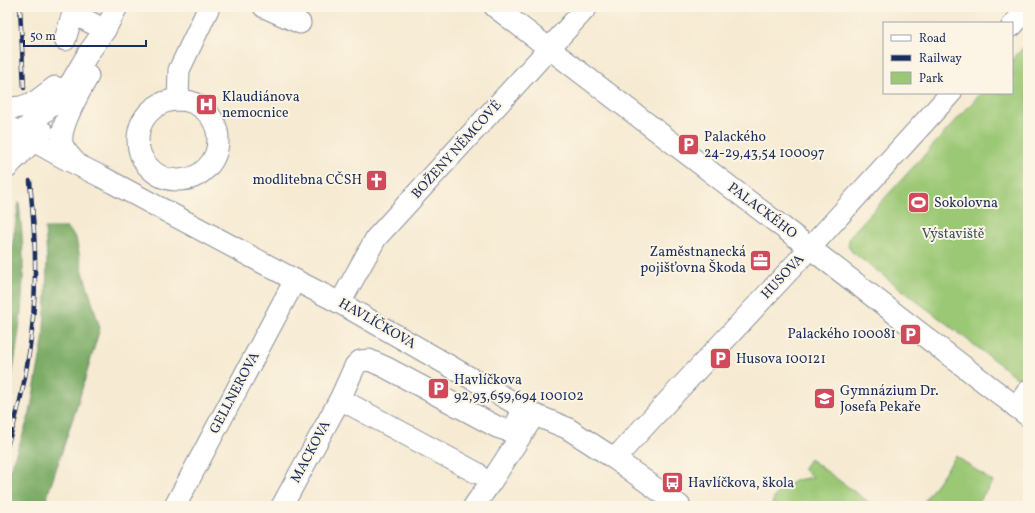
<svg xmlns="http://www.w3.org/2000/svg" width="1035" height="513" font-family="Vollkorn,serif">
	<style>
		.green { fill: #9bc875; stroke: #5b7c6a }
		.forest { fill: #7cac66; stroke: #4c6e62 }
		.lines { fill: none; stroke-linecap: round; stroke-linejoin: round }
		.minor-casing { stroke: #888c98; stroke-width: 23 }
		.minor { stroke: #fff; stroke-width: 21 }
		.rail-casing { stroke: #1b2f5e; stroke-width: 4.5 }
		.rail { stroke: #fcf5e5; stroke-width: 3; stroke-dasharray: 9; stroke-linecap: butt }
		.labels { text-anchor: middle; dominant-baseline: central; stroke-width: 4; stroke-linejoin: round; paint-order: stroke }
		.poi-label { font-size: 14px; fill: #1b2f5e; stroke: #fcf5e5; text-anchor: start }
		.street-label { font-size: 14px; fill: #1b2f5e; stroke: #fcf5e5 }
		.park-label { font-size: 14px; fill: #3b5564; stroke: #fcf5e5 }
	</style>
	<rect width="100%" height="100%" fill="#fcf5e5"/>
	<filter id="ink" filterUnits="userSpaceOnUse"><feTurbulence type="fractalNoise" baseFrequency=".025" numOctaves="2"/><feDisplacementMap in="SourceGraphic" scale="8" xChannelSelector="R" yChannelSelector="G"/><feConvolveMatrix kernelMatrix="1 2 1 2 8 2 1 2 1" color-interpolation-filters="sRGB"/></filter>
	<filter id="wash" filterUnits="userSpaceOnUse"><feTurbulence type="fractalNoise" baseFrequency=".012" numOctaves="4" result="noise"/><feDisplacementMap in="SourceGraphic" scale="16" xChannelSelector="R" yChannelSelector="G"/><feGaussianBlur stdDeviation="0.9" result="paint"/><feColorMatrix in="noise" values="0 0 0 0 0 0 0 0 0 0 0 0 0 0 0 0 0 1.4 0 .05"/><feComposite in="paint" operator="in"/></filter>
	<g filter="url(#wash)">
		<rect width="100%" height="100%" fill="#f6ead2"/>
		<g class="green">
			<path d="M1028,42V380L1025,384L943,321L852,252L848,245L850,236L981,93H1012V60Z"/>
			<path d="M956,456L993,482L975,506H921Z"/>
			<path d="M810,459L874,506H771L775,496L782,488L797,480L813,477L803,469Z"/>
		</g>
		<g class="forest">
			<path d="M19,202C21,222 23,242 23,261C24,308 16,356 7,402V278Z"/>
			<path d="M45,228H68L76,238L83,272L100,328L77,406L44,506H7V477L21,440L30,413L43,341L46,298L47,260Z"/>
		</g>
	</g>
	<g filter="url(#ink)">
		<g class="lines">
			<defs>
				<g id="minor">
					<path d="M264,7L300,23"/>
					<path d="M495,7L810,248L1028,416"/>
					<path d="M1012,26L1028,8"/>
					<path d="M65,40L71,19L82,18L105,30"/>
					<path d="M178,100L179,70L209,7"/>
					<circle cx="178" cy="140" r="40"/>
					<path d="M7,108L21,107L35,102L55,87"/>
					<path d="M7,126L64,158L102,177L295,280L340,303L535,415L567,428L615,459L680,506"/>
					<path d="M7,145L51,106L62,95L72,81L89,52L105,30L117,7"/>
					<path d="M77,164C72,158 64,151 62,143C59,125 80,92 88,76"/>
					<path d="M7,168L12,162L43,132"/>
					<path d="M340,303L376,238L587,7"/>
					<path d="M340,399L477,473"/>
					<path d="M1016,407L1028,391"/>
					<path d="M615,459L628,444L799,260L951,93"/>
					<path d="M175,506L295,280"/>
					<path d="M282,506L340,399L355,366L360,361L369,360L385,367L497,427L506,430L515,426L524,409"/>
					<path d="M474,506L491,482L533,417"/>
				</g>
			</defs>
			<use href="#minor" class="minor-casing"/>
			<use href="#minor" class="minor"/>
			<defs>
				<g id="rail">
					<path d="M20,7L24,88"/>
					<path d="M7,446C27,388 36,321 35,260C35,233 32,207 30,181"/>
				</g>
			</defs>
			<use href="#rail" class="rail-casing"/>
			<use href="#rail" class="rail"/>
		</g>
	</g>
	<defs>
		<symbol id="hospital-square" viewBox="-11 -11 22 22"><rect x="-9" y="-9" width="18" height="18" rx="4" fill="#d1495b" stroke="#fcf5e5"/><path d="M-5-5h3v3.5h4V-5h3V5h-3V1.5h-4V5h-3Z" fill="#fff"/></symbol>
		<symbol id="parking-square" viewBox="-11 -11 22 22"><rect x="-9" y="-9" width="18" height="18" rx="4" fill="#d1495b" stroke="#fcf5e5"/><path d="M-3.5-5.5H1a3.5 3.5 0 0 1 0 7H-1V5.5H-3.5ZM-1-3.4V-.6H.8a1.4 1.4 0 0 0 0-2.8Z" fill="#fff"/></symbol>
		<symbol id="church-square" viewBox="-11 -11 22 22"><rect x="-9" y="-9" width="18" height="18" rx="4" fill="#d1495b" stroke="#fcf5e5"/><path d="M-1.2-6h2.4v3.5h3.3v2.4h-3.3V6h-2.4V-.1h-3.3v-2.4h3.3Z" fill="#fff"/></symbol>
		<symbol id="stadium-square" viewBox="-11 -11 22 22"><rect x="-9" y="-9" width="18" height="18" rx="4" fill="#d1495b" stroke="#fcf5e5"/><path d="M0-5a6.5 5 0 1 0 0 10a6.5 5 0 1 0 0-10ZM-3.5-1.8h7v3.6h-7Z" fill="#fff"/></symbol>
		<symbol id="office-square" viewBox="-11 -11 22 22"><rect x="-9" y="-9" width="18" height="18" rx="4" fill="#d1495b" stroke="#fcf5e5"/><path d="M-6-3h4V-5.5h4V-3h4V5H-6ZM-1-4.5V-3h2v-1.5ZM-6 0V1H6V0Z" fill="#fff"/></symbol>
		<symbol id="university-square" viewBox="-11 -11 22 22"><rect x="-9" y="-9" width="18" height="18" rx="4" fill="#d1495b" stroke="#fcf5e5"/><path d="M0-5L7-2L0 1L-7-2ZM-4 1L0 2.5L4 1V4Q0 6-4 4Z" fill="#fff"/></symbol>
		<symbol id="bus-square" viewBox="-11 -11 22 22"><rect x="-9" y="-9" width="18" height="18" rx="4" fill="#d1495b" stroke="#fcf5e5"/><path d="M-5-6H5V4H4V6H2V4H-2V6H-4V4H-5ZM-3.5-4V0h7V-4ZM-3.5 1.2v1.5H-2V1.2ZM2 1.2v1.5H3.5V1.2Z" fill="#fff"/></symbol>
	</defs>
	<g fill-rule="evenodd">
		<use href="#hospital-square" x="194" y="92" width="25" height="25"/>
		<use href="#parking-square" x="676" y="132" width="25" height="25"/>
		<use href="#church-square" x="364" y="168" width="25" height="25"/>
		<use href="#stadium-square" x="906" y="190" width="25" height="25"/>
		<use href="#office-square" x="748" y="248" width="25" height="25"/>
		<use href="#parking-square" x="898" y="322" width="25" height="25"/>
		<use href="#parking-square" x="708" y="346" width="25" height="25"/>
		<use href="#parking-square" x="426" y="376" width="25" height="25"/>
		<use href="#university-square" x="812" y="386" width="25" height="25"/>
		<use href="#bus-square" x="660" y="470" width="25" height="25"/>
	</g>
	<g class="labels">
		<g class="poi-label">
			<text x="222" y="97">Klaudiánova<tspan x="222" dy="16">nemocnice</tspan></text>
			<text x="704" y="137">Palackého<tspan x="704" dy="16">24-29,43,54 100097</tspan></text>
			<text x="362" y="180" text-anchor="end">modlitebna CČSH</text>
			<text x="934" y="203">Sokolovna</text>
			<text x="746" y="252" text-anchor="end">Zaměstnanecká<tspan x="746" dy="16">pojišťovna Škoda</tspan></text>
			<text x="896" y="334" text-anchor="end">Palackého 100081</text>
			<text x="736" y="359">Husova 100121</text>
			<text x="454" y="380">Havlíčkova<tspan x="454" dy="16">92,93,659,694 100102</tspan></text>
			<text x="840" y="391">Gymnázium Dr.<tspan x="840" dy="16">Josefa Pekaře</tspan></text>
			<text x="688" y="483">Havlíčkova, škola</text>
		</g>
		<g class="street-label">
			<text transform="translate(457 150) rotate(-48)">BOŽENY NĚMCOVÉ</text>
			<text transform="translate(762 211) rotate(37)">PALACKÉHO</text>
			<text transform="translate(783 277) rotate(-47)">HUSOVA</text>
			<text transform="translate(377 324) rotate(30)">HAVLÍČKOVA</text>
			<text transform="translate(235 393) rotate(-62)">GELLNEROVA</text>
			<text transform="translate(311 452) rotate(-62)">MACKOVA</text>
		</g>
		<g class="park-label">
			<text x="953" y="234">Výstaviště</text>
		</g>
	</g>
	<rect width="1035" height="513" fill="none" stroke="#fcf5e5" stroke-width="24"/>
	<rect x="883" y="22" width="130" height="72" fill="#fcf5e5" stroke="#a2a6af"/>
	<rect x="891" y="35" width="20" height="6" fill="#ffffff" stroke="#a2a6af"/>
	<text x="919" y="42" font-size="12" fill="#1b2f5e">Road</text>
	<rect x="891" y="55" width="20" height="6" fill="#1b2f5e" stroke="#a2a6af"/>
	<text x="919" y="62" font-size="12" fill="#1b2f5e">Railway</text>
	<rect x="891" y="72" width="20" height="12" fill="#9bc875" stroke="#a2a6af"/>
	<text x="919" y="82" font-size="12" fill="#1b2f5e">Park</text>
	<path d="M24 40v6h122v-6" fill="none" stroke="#1b2f5e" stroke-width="2"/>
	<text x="30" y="40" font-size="12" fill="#1b2f5e" stroke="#fcf5e5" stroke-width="3" paint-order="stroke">50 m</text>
</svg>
